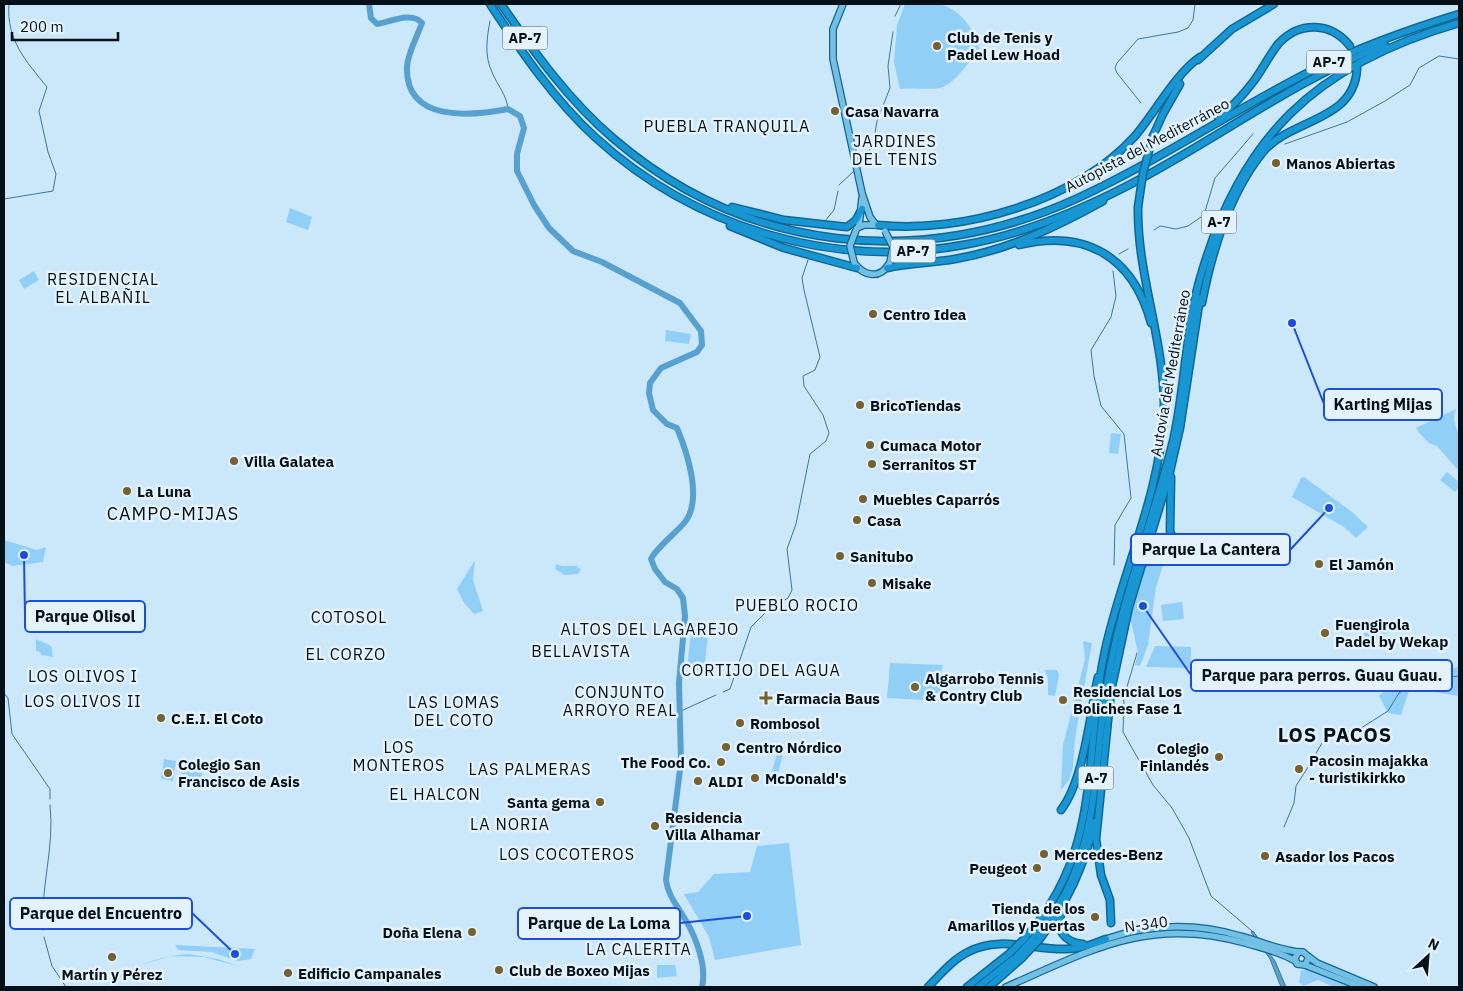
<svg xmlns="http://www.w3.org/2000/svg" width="1463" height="991" font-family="'IBM Plex Sans',sans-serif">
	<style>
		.green { fill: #92cff7 }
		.water { fill: #58a1ce; stroke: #3f7697 }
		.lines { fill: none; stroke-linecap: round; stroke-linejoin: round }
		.stream { stroke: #3f7697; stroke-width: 1 }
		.river { stroke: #58a1ce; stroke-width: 6 }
		.major-casing { stroke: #116792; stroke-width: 8 }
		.highway-casing { stroke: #116792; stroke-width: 9 }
		.major { stroke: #74c0e5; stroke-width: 5.5 }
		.highway { stroke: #1896d4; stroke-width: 6 }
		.major-bridge-casing { stroke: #116792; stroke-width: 8; stroke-linecap: butt }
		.highway-bridge-casing { stroke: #116792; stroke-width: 9; stroke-linecap: butt }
		.major-bridge { stroke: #74c0e5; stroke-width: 5.5 }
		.highway-bridge { stroke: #1896d4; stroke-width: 6 }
		.poi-dot { fill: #756130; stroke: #e4f2fb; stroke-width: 2 }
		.labels { text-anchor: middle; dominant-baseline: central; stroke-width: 5; stroke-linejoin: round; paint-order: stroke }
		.shield { fill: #e4f2fb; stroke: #48545c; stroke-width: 1 }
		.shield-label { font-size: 14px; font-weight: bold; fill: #051018 }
		.poi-label { font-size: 15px; font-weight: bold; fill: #051018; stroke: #e4f2fb; text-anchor: start }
		.street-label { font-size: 15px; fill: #051018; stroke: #e4f2fb }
		.neighbourhood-label { font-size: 16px; letter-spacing: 1px; fill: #051018; stroke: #e4f2fb }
		.quarter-label { font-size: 18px; letter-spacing: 1px; fill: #051018; stroke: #e4f2fb }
		.district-label { font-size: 20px; font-weight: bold; letter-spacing: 1px; fill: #051018; stroke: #e4f2fb }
		.leader { fill: none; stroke: #1d4ed8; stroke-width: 2 }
		.callout-dot { fill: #1d4ed8; stroke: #e4f2fb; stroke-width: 2 }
		.callout { fill: #e4f2fb; stroke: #1d4ed8; stroke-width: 2 }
		.callout-label { font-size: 16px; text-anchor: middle; font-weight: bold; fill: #051018 }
	</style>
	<rect width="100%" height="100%" fill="#cbe7fa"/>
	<g class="green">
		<path d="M905,4C916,4 927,3 937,4C959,6 977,32 980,52C967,62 958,80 943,87C934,91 911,87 900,89L894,62L897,25Z"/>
		<path d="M290,208L312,217L308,230L286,222Z"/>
		<path d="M34,271L39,280L24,289L19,280Z"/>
		<path d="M666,330L691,334L689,344L665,341Z"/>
		<path d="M1456,409C1452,421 1456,425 1459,435C1462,445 1459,461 1459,471L1437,446L1429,443L1421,435L1416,428Z"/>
		<path d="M1111,433L1121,434L1118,454L1109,453Z"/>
		<path d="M1447,472L1459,482V487L1455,492L1440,480Z"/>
		<path d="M1304,477L1352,512L1368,527L1356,538L1344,527L1292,497L1301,478Z"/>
		<path d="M4,540L37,550L46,547L43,562L13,566L4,562Z"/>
		<path d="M1159,556L1163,565L1156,587L1148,645L1140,666L1135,665L1138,653L1130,617L1146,565L1151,558Z"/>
		<path d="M475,560L473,580L483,611L474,614L464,603L457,589Z"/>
		<path d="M556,564L562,566H577L581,570L578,574L565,575L555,569Z"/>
		<path d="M1182,602L1184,619L1163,621L1161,605Z"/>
		<path d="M1383,622L1389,631L1370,644L1363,634Z"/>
		<path d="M692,623L709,627L704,671L687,669Z"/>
		<path d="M36,639L51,646L53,657L41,655L40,652L36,651Z"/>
		<path d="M1083,641L1092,643L1075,738L1073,768L1069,780L1061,790L1063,745L1085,659Z"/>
		<path d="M1155,646L1191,647V668L1146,667Z"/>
		<path d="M890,663L943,665L940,676L943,677L942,701L887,698Z"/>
		<path d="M1459,666V696L1410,688L1401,715L1388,713L1379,696C1382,692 1418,670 1425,669C1438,668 1447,673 1459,666Z"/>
		<path d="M1045,670H1057L1059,675L1055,696L1048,695V678Z"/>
		<path d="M778,750H784L775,785H768Z"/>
		<path d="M164,759L176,761L173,781L161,779Z"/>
		<path d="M181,771H202V783H182Z"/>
		<path d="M789,843L801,945L715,960L709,937L684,894L698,892L714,874L750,872L757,846Z"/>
		<path d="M175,945L255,949L251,959L238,961L211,952L178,950Z"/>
		<path d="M189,954L218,959L241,967L204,957L171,956L141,965L105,985C132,967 156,956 189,954Z"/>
		<path d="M657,965H675L677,976L657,978Z"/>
		<path d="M1306,969L1311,970L1347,986L1334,987L1318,980L1303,986L1299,982L1301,971Z"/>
	</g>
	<path class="water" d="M1253,931L1275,961L1286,987H1281L1270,959L1251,932Z"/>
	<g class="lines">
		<g class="stream">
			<path d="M895,16L901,4"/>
			<path d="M490,21C487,37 484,56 492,72C497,85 507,95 508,109"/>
			<path d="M1141,103L1117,73L1115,68L1117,63L1138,39L1178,32L1188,28L1193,20L1195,4"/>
			<path d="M1285,144L1347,122L1385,101L1410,85L1419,68L1439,56L1459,59"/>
			<path d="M859,165L873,145L877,121L890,88L888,66L893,32"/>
			<path d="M839,185L854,171"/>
			<path d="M4,199L53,191L56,174L48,152L39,111L47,87C26,61 6,40 9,4"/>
			<path d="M825,221L834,210L838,191"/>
			<path d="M1154,230L1160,226L1176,229L1188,226L1204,215L1215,178L1253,134"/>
			<path d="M1119,254L1128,249"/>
			<path d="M1113,271L1116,296L1111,317L1091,350L1094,376L1101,406L1124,434L1131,498L1115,525L1114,565"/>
			<path d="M1137,653L1124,697L1123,732L1153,785L1172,808L1189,838L1211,896L1252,931"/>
			<path d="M723,692L730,689L751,627L768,610L788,598L792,590L787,549L796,524L810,454L826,441L829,433L823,415L804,386L803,376L815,370L820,357L804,290L802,278L808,260"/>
			<path d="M4,693L8,698L12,734L50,789V799"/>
			<path d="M681,711L716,695"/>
			<path d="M1331,735L1358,730L1388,711L1399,693L1418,681L1459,676"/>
			<path d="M1311,762L1322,743"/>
			<path d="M1284,827L1294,803L1296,786L1308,767"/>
			<path d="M43,930C40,888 55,847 50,805"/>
			<path d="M44,937L52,966L66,987"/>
		</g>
		<path class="river" d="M369,4L371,18L377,24C390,22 412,11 422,23C417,37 408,52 407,67C405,123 472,116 508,109L520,116L524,128L517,154V171L534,205L549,228L573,251L602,262L680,303L701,331L702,345L697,352L661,368L650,383L649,393L653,410L667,424L677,428C687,452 703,499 685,522C676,533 657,547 651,559L655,569L665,582L677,589L683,598L685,616L679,683L681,762L666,880C668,896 677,905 685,919C696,937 707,966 702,987"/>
		<defs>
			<g id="major">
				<path d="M843,4L833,29V59L862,193L870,217L876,225"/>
				<path d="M859,226L862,198"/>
				<path d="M857,228L864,225H877"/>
				<path d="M855,264C864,276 880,279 888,265"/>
				<path d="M1106,939C1150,924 1196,923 1240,936C1260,941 1283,952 1303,952L1309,957L1305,965L1297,964L1295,958L1298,953"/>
				<path d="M1309,957L1317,963L1374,987"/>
				<path d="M1305,965L1361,987"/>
				<path d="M1006,987C1091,950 1149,916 1245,943C1262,948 1281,952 1295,961"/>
			</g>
			<g id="highway">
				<path d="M490,4C521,51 554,100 596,138C695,228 832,269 963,245C1021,235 1077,212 1129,185C1216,140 1294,80 1385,45"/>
				<path d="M501,4C534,52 569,101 614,139C747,253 921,270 1078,198C1160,160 1235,109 1315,69C1362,46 1410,29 1459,14"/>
				<path d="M1198,60L1232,29L1274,4"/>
				<path d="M1218,117C1232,108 1243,95 1253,82C1263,69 1269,55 1279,43C1300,21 1331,22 1350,46"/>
				<path d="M1153,136L1163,114L1180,84"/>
				<path d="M732,207L784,220L847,227L856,220L862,209"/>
				<path d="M878,225C962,234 1077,201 1135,136C1154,114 1177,72 1200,57"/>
				<path d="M730,226L784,248L857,268"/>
				<path d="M1019,245C1085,229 1133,256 1151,323"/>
				<path d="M887,268C909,263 932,263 955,259C1008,250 1056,227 1103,201"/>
				<path d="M1202,303C1212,251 1229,194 1263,152C1291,118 1355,122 1357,68"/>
				<path d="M1171,477L1170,531L1172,536"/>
				<path d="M1144,563L1151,555L1161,554"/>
				<path d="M1061,810C1084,780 1090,714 1098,677"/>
				<path d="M1062,912C1054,929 1065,943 1083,944"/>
				<path d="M1111,923L1110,900L1101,875L1096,839L1111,691L1129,607L1169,476L1180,428L1200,298"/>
				<path d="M1026,937C1105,847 1082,753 1106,646C1124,567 1161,492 1164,410C1165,341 1137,276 1138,207"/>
				<path d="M1033,939C1045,923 1058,908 1067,890C1098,828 1095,758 1106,690C1119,605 1152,525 1173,441C1185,389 1185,333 1199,282C1239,137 1316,64 1459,23"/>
				<path d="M1039,940C1068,902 1083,868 1095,822"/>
				<path d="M928,987C940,975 952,960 968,952C999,935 1033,950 1066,949C1080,949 1093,944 1106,939"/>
				<path d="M967,987L1010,953"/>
				<path d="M978,987L1017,956"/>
				<path d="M989,987L1022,958"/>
			</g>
		</defs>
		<use href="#major" class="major-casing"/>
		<use href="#highway" class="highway-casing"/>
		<use href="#major" class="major"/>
		<use href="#highway" class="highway"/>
		<defs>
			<g id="major-bridge">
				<path d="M885,231L893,247L890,262"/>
				<path d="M854,262L850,246L856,230"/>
			</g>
			<g id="highway-bridge">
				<path d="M1138,207L1143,173L1153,136"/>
				<path d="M1010,953L1026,937"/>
				<path d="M1017,956L1033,939"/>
				<path d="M1022,958L1039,940"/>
			</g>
		</defs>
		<use href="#major-bridge" class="major-bridge-casing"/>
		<use href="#highway-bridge" class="highway-bridge-casing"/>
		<use href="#major-bridge" class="major-bridge"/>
		<use href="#highway-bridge" class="highway-bridge"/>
	</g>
	<g class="poi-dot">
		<circle cx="937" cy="46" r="5"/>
		<circle cx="835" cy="111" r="5"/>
		<circle cx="1276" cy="163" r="5"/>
		<circle cx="873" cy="314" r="5"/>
		<circle cx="860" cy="405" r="5"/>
		<circle cx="870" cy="445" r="5"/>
		<circle cx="234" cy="461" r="5"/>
		<circle cx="872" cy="464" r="5"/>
		<circle cx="127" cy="491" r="5"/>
		<circle cx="863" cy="499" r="5"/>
		<circle cx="857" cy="520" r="5"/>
		<circle cx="840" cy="556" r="5"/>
		<circle cx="1319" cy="564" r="5"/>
		<circle cx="872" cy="583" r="5"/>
		<circle cx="1325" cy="633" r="5"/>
		<circle cx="915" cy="687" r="5"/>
		<path d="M763.5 690.5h5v5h5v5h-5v5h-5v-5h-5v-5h5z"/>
		<circle cx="1063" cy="700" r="5"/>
		<circle cx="161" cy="718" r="5"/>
		<circle cx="740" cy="723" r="5"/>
		<circle cx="726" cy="747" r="5"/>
		<circle cx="1219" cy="757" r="5"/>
		<circle cx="721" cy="762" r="5"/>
		<circle cx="1299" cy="769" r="5"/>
		<circle cx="168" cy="773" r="5"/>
		<circle cx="755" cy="778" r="5"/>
		<circle cx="698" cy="781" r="5"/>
		<circle cx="600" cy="802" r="5"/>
		<circle cx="655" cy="826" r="5"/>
		<circle cx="1044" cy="854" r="5"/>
		<circle cx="1265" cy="856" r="5"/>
		<circle cx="1037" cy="868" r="5"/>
		<circle cx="1095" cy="917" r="5"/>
		<circle cx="472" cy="932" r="5"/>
		<circle cx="112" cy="957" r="5"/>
		<circle cx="499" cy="970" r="5"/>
		<circle cx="288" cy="973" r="5"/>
	</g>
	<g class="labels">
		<g class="shield">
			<rect x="502.5" y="26.5" width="45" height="23" rx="4"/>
			<rect x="1306.5" y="50.5" width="45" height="23" rx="4"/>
			<rect x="1201.5" y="210.5" width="35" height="23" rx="4"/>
			<rect x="890.5" y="239.5" width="45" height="23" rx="4"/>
			<rect x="1078.5" y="766.5" width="35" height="23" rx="4"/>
		</g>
		<g class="shield-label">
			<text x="525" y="38">AP-7</text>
			<text x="1329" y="62">AP-7</text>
			<text x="1219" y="222">A-7</text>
			<text x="913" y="251">AP-7</text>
			<text x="1096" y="778">A-7</text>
		</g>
		<g class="poi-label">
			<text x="947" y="37">Club de Tenis y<tspan x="947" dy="17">Padel Lew Hoad</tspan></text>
			<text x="845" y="111">Casa Navarra</text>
			<text x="1286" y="163">Manos Abiertas</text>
			<text x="883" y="314">Centro Idea</text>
			<text x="870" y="405">BricoTiendas</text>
			<text x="880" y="445">Cumaca Motor</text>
			<text x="244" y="461">Villa Galatea</text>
			<text x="882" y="464">Serranitos ST</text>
			<text x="137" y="491">La Luna</text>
			<text x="873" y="499">Muebles Caparrós</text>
			<text x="867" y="520">Casa</text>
			<text x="850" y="556">Sanitubo</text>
			<text x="1329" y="564">El Jamón</text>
			<text x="882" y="583">Misake</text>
			<text x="1335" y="624">Fuengirola<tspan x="1335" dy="17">Padel by Wekap</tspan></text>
			<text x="925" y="678">Algarrobo Tennis<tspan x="925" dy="17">&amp; Contry Club</tspan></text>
			<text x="1073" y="691">Residencial Los<tspan x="1073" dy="17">Boliches Fase 1</tspan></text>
			<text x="776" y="698">Farmacia Baus</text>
			<text x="171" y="718">C.E.I. El Coto</text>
			<text x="750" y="723">Rombosol</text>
			<text x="736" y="747">Centro Nórdico</text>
			<text x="1209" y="748" text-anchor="end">Colegio<tspan x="1209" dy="17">Finlandés</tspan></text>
			<text x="1309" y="760">Pacosin majakka<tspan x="1309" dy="17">- turistikirkko</tspan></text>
			<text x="711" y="762" text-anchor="end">The Food Co.</text>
			<text x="178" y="764">Colegio San<tspan x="178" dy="17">Francisco de Asis</tspan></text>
			<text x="765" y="778">McDonald's</text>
			<text x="708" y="781">ALDI</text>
			<text x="590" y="802" text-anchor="end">Santa gema</text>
			<text x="665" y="817">Residencia<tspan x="665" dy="17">Villa Alhamar</tspan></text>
			<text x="1054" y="854">Mercedes-Benz</text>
			<text x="1275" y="856">Asador los Pacos</text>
			<text x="1027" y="868" text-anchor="end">Peugeot</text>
			<text x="1085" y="908" text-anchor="end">Tienda de los<tspan x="1085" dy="17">Amarillos y Puertas</tspan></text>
			<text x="462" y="932" text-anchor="end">Doña Elena</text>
			<text x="509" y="970">Club de Boxeo Mijas</text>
			<text x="298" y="973">Edificio Campanales</text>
			<text x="112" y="974" text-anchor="middle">Martín y Pérez</text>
		</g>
		<g class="street-label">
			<text transform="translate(1147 145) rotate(-28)">Autopista del Mediterráneo</text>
			<text transform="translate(1170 373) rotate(-80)">Autovía del Mediterráneo</text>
			<text transform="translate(1146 924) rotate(-8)">N-340</text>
		</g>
		<g class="neighbourhood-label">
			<text x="727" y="126">PUEBLA TRANQUILA</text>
			<text x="895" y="141">JARDINES<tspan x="895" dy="18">DEL TENIS</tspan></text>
			<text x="103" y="279">RESIDENCIAL<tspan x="103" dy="18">EL ALBAÑIL</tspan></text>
			<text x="797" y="605">PUEBLO ROCIO</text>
			<text x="349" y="617">COTOSOL</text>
			<text x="650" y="629">ALTOS DEL LAGAREJO</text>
			<text x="581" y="651">BELLAVISTA</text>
			<text x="346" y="654">EL CORZO</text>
			<text x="761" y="670">CORTIJO DEL AGUA</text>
			<text x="83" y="676">LOS OLIVOS I</text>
			<text x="620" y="692">CONJUNTO<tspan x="620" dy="18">ARROYO REAL</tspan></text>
			<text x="83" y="701">LOS OLIVOS II</text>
			<text x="454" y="702">LAS LOMAS<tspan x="454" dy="18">DEL COTO</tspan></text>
			<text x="399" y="747">LOS<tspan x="399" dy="18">MONTEROS</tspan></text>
			<text x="530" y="769">LAS PALMERAS</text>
			<text x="435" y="794">EL HALCON</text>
			<text x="510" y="824">LA NORIA</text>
			<text x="567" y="854">LOS COCOTEROS</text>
			<text x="639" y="949">LA CALERITA</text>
		</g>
		<g class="quarter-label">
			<text x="173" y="513">CAMPO-MIJAS</text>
		</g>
		<g class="district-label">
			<text x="1335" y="734">LOS PACOS</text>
		</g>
	</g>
	<path class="leader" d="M1292 323L1324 404M1329 508L1290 550M24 555L25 616M1143 606L1191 675M235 954L192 913M747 916L680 923"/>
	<g class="callout-dot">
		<circle cx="1292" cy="323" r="5"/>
		<circle cx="1329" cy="508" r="5"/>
		<circle cx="24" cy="555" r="5"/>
		<circle cx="1143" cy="606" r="5"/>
		<circle cx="235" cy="954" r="5"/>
		<circle cx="747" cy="916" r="5"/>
	</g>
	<g class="callout">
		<rect x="1324" y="389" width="118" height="31" rx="5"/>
		<rect x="1131" y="534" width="159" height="31" rx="5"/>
		<rect x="25" y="601" width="120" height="31" rx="5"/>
		<rect x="1191" y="660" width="261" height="31" rx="5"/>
		<rect x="10" y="898" width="182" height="31" rx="5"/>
		<rect x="518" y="908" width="162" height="31" rx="5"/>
	</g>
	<g class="callout-label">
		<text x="1383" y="410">Karting Mijas</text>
		<text x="1211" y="555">Parque La Cantera</text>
		<text x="85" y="622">Parque Olisol</text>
		<text x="1322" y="681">Parque para perros. Guau Guau.</text>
		<text x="101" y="919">Parque del Encuentro</text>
		<text x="599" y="929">Parque de La Loma</text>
	</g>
	<rect width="1463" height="991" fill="none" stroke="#051018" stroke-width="10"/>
	<g transform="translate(1428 956) rotate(26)" stroke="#e4f2fb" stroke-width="4" paint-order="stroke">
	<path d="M0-4L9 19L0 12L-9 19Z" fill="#051018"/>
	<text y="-8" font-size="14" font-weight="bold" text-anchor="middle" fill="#051018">N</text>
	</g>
	<path d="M12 32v8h106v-8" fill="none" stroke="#051018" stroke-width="2.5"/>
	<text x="20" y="32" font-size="15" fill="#051018" stroke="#e4f2fb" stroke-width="4" paint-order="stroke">200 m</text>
</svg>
